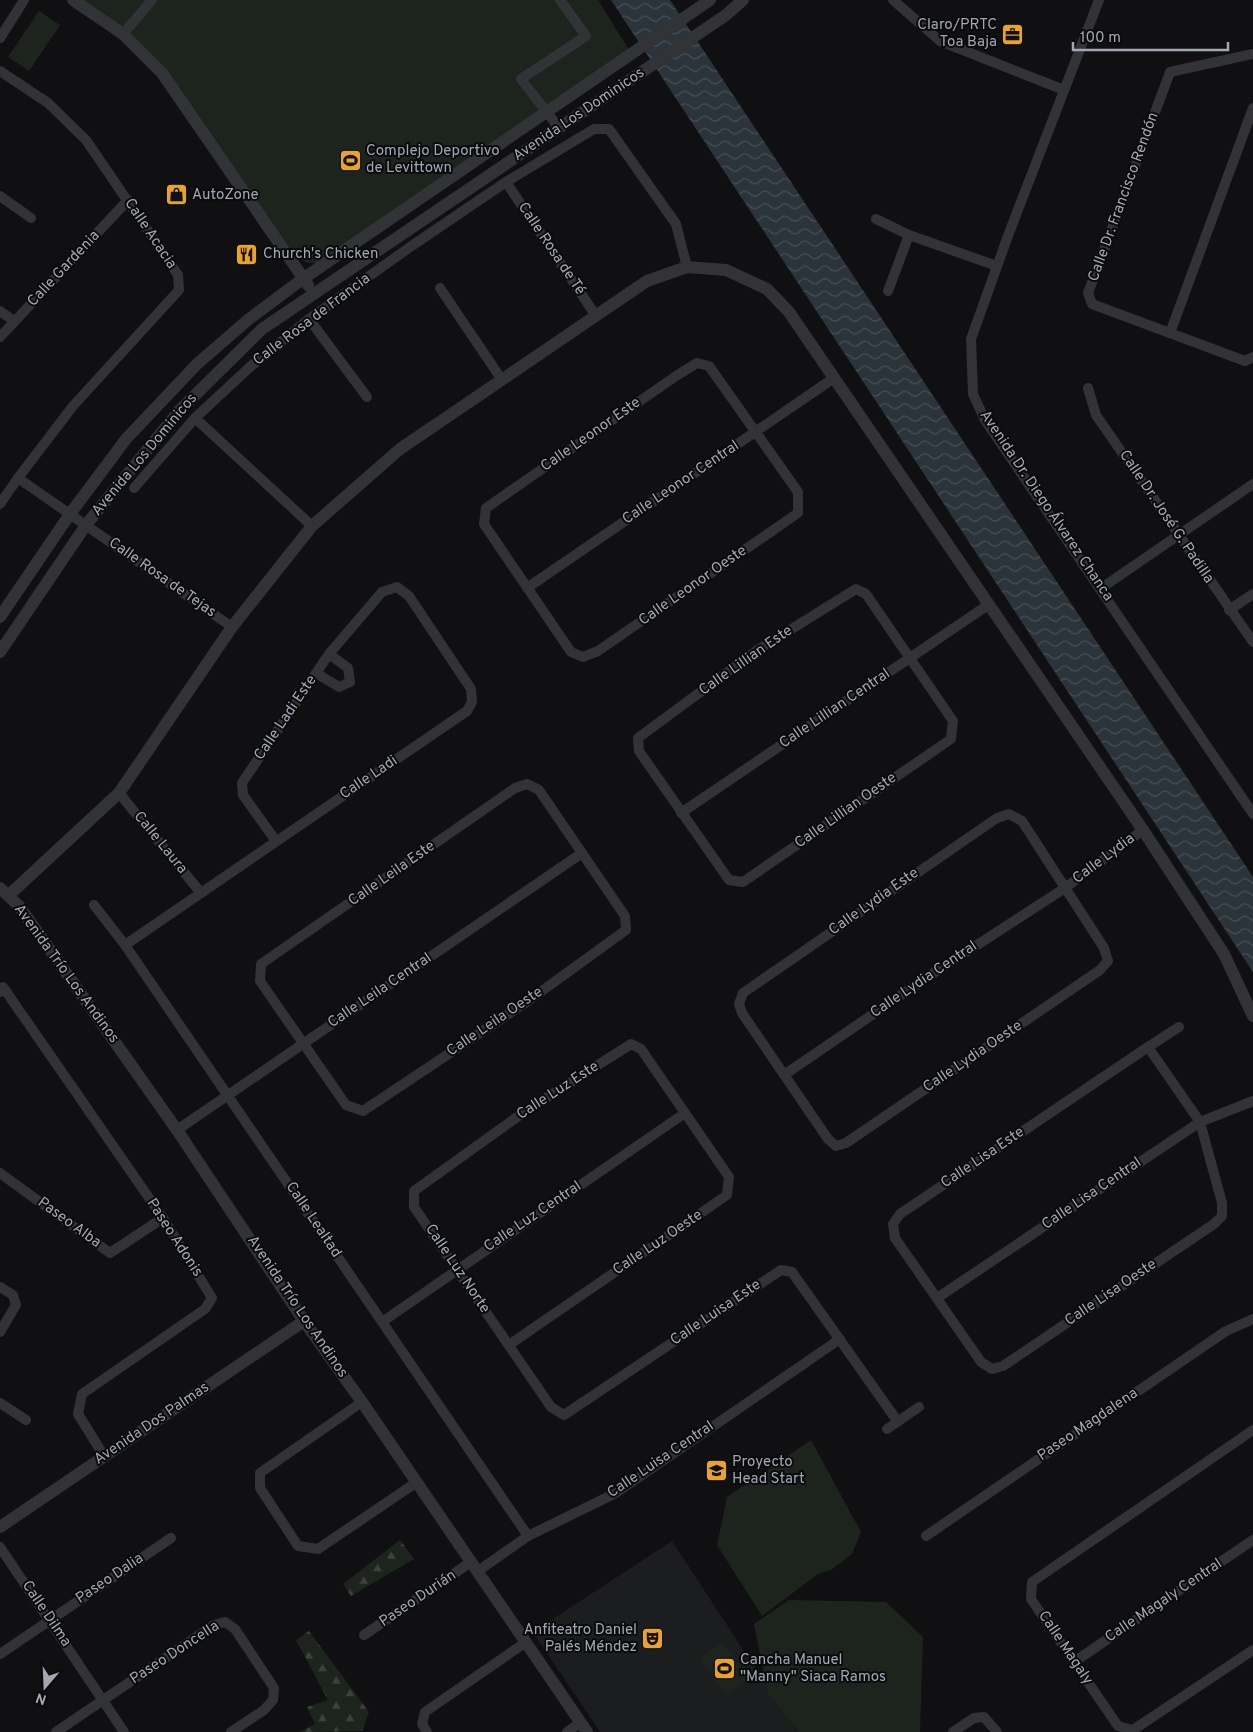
<svg xmlns="http://www.w3.org/2000/svg" width="1253" height="1732" font-family="Overpass,sans-serif">
	<style>
		.built { fill: #1c1d1f }
		.forest { fill: url(#forest-firs) }
		.pitch { fill: #1d241d }
		.water { fill: url(#water-waves) }
		.lines { fill: none; stroke-linecap: round; stroke-linejoin: round }
		.minor { stroke: #323337; stroke-width: 10 }
		.tertiary { stroke: #323337; stroke-width: 12 }
		.labels { text-anchor: middle; dominant-baseline: central; stroke-width: 4; stroke-linejoin: round; paint-order: stroke }
		.poi-label { font-size: 15px; fill: #a2a8b2; stroke: #0b0b0d; text-anchor: start }
		.street-label { font-size: 15px; fill: #a2a8b2; stroke: #0b0b0d }
	</style>
	<defs>
		<pattern id="forest-firs" width="22" height="20" patternUnits="userSpaceOnUse" patternTransform="scale(1.25)"><rect width="22" height="20" fill="#1d241d"/><path d="M5 1l3.5 6h-7zM16 11l3.5 6h-7z" fill="#3b413b"/></pattern>
		<pattern id="water-waves" width="16" height="10" patternUnits="userSpaceOnUse" patternTransform="scale(1.25)"><rect width="16" height="10" fill="#2b343a"/><path d="M0 5q4-4 8 0t8 0" fill="none" stroke="#474f54"/></pattern>
	</defs>
	<rect width="100%" height="100%" fill="#101012"/>
	<path class="built" d="M672,1541L797,1732H600L533,1632Z"/>
	<g class="forest">
		<path d="M400,1540L414,1559L351,1596L343,1584Z"/>
		<path d="M309,1631L369,1712L362,1731L300,1732L315,1724L307,1707L328,1700L296,1640Z"/>
	</g>
	<g class="pitch">
		<path d="M79,0H598L631,53L327,260C307,266 305,264 290,248L164,71Z"/>
		<path d="M39,11L60,25L29,71L8,57Z"/>
		<path d="M811,1440L861,1532L852,1554L831,1570L818,1574L762,1616L717,1545L727,1497Z"/>
		<path d="M789,1600L886,1602L923,1637L920,1732H798L768,1693L754,1624Z"/>
		<path d="M723,1642L748,1680L726,1695L700,1658Z"/>
	</g>
	<path class="water" d="M611,0H670L1253,877V972Z"/>
	<g class="lines">
		<g class="minor">
			<path d="M893,0L940,41L1064,90"/>
			<path d="M1099,0L1009,233L971,339L973,394L985,420L1253,814"/>
			<path d="M123,34L152,0"/>
			<path d="M0,38L24,0"/>
			<path d="M1253,54L1170,72L1088,293L1092,304L1245,361L1253,357"/>
			<path d="M0,71L48,103L86,140L178,275L179,290L73,406L18,478L0,504"/>
			<path d="M559,128L521,79L586,36L560,0"/>
			<path d="M506,182L596,316"/>
			<path d="M0,196L31,218"/>
			<path d="M876,219L909,235L997,266"/>
			<path d="M440,288L502,380"/>
			<path d="M888,291L909,235"/>
			<path d="M0,311L14,321"/>
			<path d="M309,319L367,397"/>
			<path d="M1170,333L1253,108"/>
			<path d="M0,337L128,200"/>
			<path d="M697,363L709,366L798,492V513L598,651L583,657L571,652L484,524L486,508L676,376Z"/>
			<path d="M1088,388L1096,415L1253,642"/>
			<path d="M195,418L312,526"/>
			<path d="M18,478L232,627"/>
			<path d="M134,488L195,418L251,366L309,319L410,247L506,182L594,129H609L676,224L687,267"/>
			<path d="M527,588L834,378"/>
			<path d="M856,589L866,594L953,721L951,739L743,882L729,880L639,751L638,738L756,651Z"/>
			<path d="M1100,589L1253,484"/>
			<path d="M1229,610L1253,594"/>
			<path d="M316,673L339,687L350,682L348,668L329,654"/>
			<path d="M527,784L539,790L625,916L626,930L528,1001L363,1111L346,1105L260,981L261,964L515,788Z"/>
			<path d="M119,793L201,893"/>
			<path d="M681,813L988,605"/>
			<path d="M1009,814L1022,821L1104,948L1108,961L1100,970L846,1143L836,1146L828,1139L742,1013L739,1004L743,993L997,818Z"/>
			<path d="M94,905L125,945L528,1536"/>
			<path d="M125,945L467,711L472,702L471,689L409,596L397,587L382,592L329,654L242,783L243,795L276,841"/>
			<path d="M0,992L3,987L163,1218L212,1298L205,1309L82,1394L78,1414L104,1456"/>
			<path d="M1148,1047L1200,1122L1222,1203V1216L1214,1224L1003,1366L992,1369L981,1362L895,1238L893,1224L900,1214L1148,1047L1179,1027"/>
			<path d="M784,1075L920,982L1065,888L1143,830"/>
			<path d="M177,1130L582,853"/>
			<path d="M0,1173L110,1253L163,1218"/>
			<path d="M0,1287L13,1295L16,1305L0,1332"/>
			<path d="M937,1298L1200,1122L1253,1101"/>
			<path d="M382,1322L685,1113"/>
			<path d="M509,1345L727,1195L729,1177L641,1049L631,1044L524,1112L414,1191V1207L551,1407L564,1415L781,1270L792,1272L898,1422"/>
			<path d="M362,1402L260,1473V1488L298,1546L318,1549L417,1482"/>
			<path d="M0,1403L26,1420"/>
			<path d="M887,1429L919,1407"/>
			<path d="M1253,1430L1032,1582L1031,1599L1118,1726L1133,1730L1253,1650"/>
			<path d="M926,1536L1226,1331L1253,1319"/>
			<path d="M0,1547L124,1732"/>
			<path d="M478,1571L528,1536L616,1493L840,1339"/>
			<path d="M364,1635L471,1562"/>
			<path d="M0,1654L171,1538"/>
			<path d="M1074,1662L1253,1540"/>
			<path d="M56,1732L214,1625L225,1622L235,1629L274,1688L273,1700L264,1710L231,1732"/>
			<path d="M427,1732L422,1724L425,1712L526,1642"/>
			<path d="M567,1732L581,1722"/>
			<path d="M953,1732L974,1718L984,1717L997,1732"/>
		</g>
		<g class="tertiary">
			<path d="M73,0L123,34L162,73L308,285"/>
			<path d="M0,617L70,514L126,439L197,364L249,319L304,278L710,0"/>
			<path d="M0,652L86,525L179,411L262,329L726,15L743,0"/>
			<path d="M0,888L19,906L177,1130L304,1321L362,1402L587,1732"/>
			<path d="M9,895L119,793L232,627L312,526L400,449L647,281L687,267L726,270L767,289L789,312L1143,830L1224,954L1253,1016"/>
			<path d="M0,1527L304,1321"/>
		</g>
	</g>
	<defs>
		<symbol id="office-square" viewBox="-11 -11 22 22"><rect x="-9" y="-9" width="18" height="18" rx="4" fill="#e9a131" stroke="#0b0b0d"/><path d="M-6-3h4V-5.5h4V-3h4V5H-6ZM-1-4.5V-3h2v-1.5ZM-6 0V1H6V0Z" fill="#111"/></symbol>
		<symbol id="stadium-square" viewBox="-11 -11 22 22"><rect x="-9" y="-9" width="18" height="18" rx="4" fill="#e9a131" stroke="#0b0b0d"/><path d="M0-5a6.5 5 0 1 0 0 10a6.5 5 0 1 0 0-10ZM-3.5-1.8h7v3.6h-7Z" fill="#111"/></symbol>
		<symbol id="shop-square" viewBox="-11 -11 22 22"><rect x="-9" y="-9" width="18" height="18" rx="4" fill="#e9a131" stroke="#0b0b0d"/><path d="M-5-2.5h2.3a2.7 3.5 0 0 1 5.4 0H5L5.5 6h-11ZM-1.5-2.5h3a1.5 2.3 0 0 0-3 0Z" fill="#111"/></symbol>
		<symbol id="restaurant-square" viewBox="-11 -11 22 22"><rect x="-9" y="-9" width="18" height="18" rx="4" fill="#e9a131" stroke="#0b0b0d"/><path d="M-5-6h1v4h1v-4h1v4h1v-4h1v5L-1.5 .5V6h-2V.5L-5-1ZM5-6V6H3V1.5H1.5Q1.5-4 5-6Z" fill="#111"/></symbol>
		<symbol id="school-square" viewBox="-11 -11 22 22"><rect x="-9" y="-9" width="18" height="18" rx="4" fill="#e9a131" stroke="#0b0b0d"/><path d="M0-5L7-2L0 1L-7-2ZM-4 1L0 2.5L4 1V4Q0 6-4 4Z" fill="#111"/></symbol>
		<symbol id="theatre-square" viewBox="-11 -11 22 22"><rect x="-9" y="-9" width="18" height="18" rx="4" fill="#e9a131" stroke="#0b0b0d"/><path d="M-5-5.5Q0-4 5-5.5V0Q5 5 0 6Q-5 5-5 0ZM-3.3-2.5H-1v1.5H-3.3ZM1-2.5H3.3v1.5H1ZM-2.8 1Q0 5.5 2.8 1Z" fill="#111"/></symbol>
	</defs>
	<g fill-rule="evenodd">
		<use href="#office-square" x="1000" y="22" width="25" height="25"/>
		<use href="#stadium-square" x="338" y="148" width="25" height="25"/>
		<use href="#shop-square" x="164" y="182" width="25" height="25"/>
		<use href="#restaurant-square" x="234" y="242" width="25" height="25"/>
		<use href="#school-square" x="704" y="1458" width="25" height="25"/>
		<use href="#theatre-square" x="640" y="1626" width="25" height="25"/>
		<use href="#stadium-square" x="712" y="1656" width="25" height="25"/>
	</g>
	<g class="labels">
		<g class="poi-label">
			<text x="997" y="25" text-anchor="end">Claro/PRTC<tspan x="997" dy="17">Toa Baja</tspan></text>
			<text x="366" y="151">Complejo Deportivo<tspan x="366" dy="17">de Levittown</tspan></text>
			<text x="192" y="195">AutoZone</text>
			<text x="263" y="254">Church's Chicken</text>
			<text x="732" y="1462">Proyecto<tspan x="732" dy="17">Head Start</tspan></text>
			<text x="637" y="1630" text-anchor="end">Anfiteatro Daniel<tspan x="637" dy="17">Palés Méndez</tspan></text>
			<text x="740" y="1660">Cancha Manuel<tspan x="740" dy="17">"Manny" Siaca Ramos</tspan></text>
		</g>
		<g class="street-label">
			<text transform="translate(579 115) rotate(-34)">Avenida Los Dominicos</text>
			<text transform="translate(1124 197) rotate(-70)">Calle Dr. Francisco Rendón</text>
			<text transform="translate(150 234) rotate(56)">Calle Acacia</text>
			<text transform="translate(551 249) rotate(56)">Calle Rosa de Té</text>
			<text transform="translate(64 269) rotate(-47)">Calle Gardenia</text>
			<text transform="translate(312 320) rotate(-37)">Calle Rosa de Francia</text>
			<text transform="translate(591 435) rotate(-35)">Calle Leonor Este</text>
			<text transform="translate(145 455) rotate(-50)">Avenida Los Dominicos</text>
			<text transform="translate(681 483) rotate(-34)">Calle Leonor Central</text>
			<text transform="translate(1046 506) rotate(56)">Avenida Dr. Diego Álvarez Chanca</text>
			<text transform="translate(1166 517) rotate(56)">Calle Dr. José G. Padilla</text>
			<text transform="translate(162 578) rotate(35)">Calle Rosa de Tejas</text>
			<text transform="translate(693 586) rotate(-35)">Calle Leonor Oeste</text>
			<text transform="translate(746 661) rotate(-35)">Calle Lillian Este</text>
			<text transform="translate(835 709) rotate(-34)">Calle Lillian Central</text>
			<text transform="translate(286 718) rotate(-56)">Calle Ladi Este</text>
			<text transform="translate(369 778) rotate(-34)">Calle Ladi</text>
			<text transform="translate(846 811) rotate(-35)">Calle Lillian Oeste</text>
			<text transform="translate(160 843) rotate(51)">Calle Laura</text>
			<text transform="translate(1104 859) rotate(-37)">Calle Lydia</text>
			<text transform="translate(392 874) rotate(-35)">Calle Leila Este</text>
			<text transform="translate(874 902) rotate(-35)">Calle Lydia Este</text>
			<text transform="translate(66 974) rotate(54)">Avenida Trío Los Andinos</text>
			<text transform="translate(924 980) rotate(-34)">Calle Lydia Central</text>
			<text transform="translate(380 991) rotate(-34)">Calle Leila Central</text>
			<text transform="translate(495 1022) rotate(-34)">Calle Leila Oeste</text>
			<text transform="translate(973 1057) rotate(-34)">Calle Lydia Oeste</text>
			<text transform="translate(558 1091) rotate(-33)">Calle Luz Este</text>
			<text transform="translate(983 1158) rotate(-34)">Calle Lisa Este</text>
			<text transform="translate(1092 1194) rotate(-34)">Calle Lisa Central</text>
			<text transform="translate(533 1217) rotate(-34)">Calle Luz Central</text>
			<text transform="translate(313 1220) rotate(56)">Calle Lealtad</text>
			<text transform="translate(69 1223) rotate(36)">Paseo Alba</text>
			<text transform="translate(174 1238) rotate(57)">Paseo Adonis</text>
			<text transform="translate(658 1243) rotate(-34)">Calle Luz Oeste</text>
			<text transform="translate(457 1269) rotate(56)">Calle Luz Norte</text>
			<text transform="translate(1111 1293) rotate(-34)">Calle Lisa Oeste</text>
			<text transform="translate(297 1307) rotate(56)">Avenida Trío Los Andinos</text>
			<text transform="translate(716 1313) rotate(-34)">Calle Luisa Este</text>
			<text transform="translate(152 1424) rotate(-34)">Avenida Dos Palmas</text>
			<text transform="translate(1088 1425) rotate(-34)">Paseo Magdalena</text>
			<text transform="translate(661 1460) rotate(-34)">Calle Luisa Central</text>
			<text transform="translate(110 1579) rotate(-34)">Paseo Dalia</text>
			<text transform="translate(418 1599) rotate(-34)">Paseo Durián</text>
			<text transform="translate(1164 1601) rotate(-34)">Calle Magaly Central</text>
			<text transform="translate(46 1614) rotate(56)">Calle Dilma</text>
			<text transform="translate(1065 1648) rotate(56)">Calle Magaly</text>
			<text transform="translate(175 1653) rotate(-33)">Paseo Doncella</text>
		</g>
	</g>
	<g transform="translate(45 1687) rotate(199)" stroke="#0b0b0d" stroke-width="4" paint-order="stroke">
	<path d="M0-4L9 19L0 12L-9 19Z" fill="#a2a8b2"/>
	<text y="-8" font-size="14" font-weight="bold" text-anchor="middle" fill="#a2a8b2">N</text>
	</g>
	<path d="M1073 42v8h155v-8" fill="none" stroke="#a2a8b2" stroke-width="2.5"/>
	<text x="1080" y="42" font-size="15" fill="#a2a8b2" stroke="#0b0b0d" stroke-width="4" paint-order="stroke">100 m</text>
</svg>
